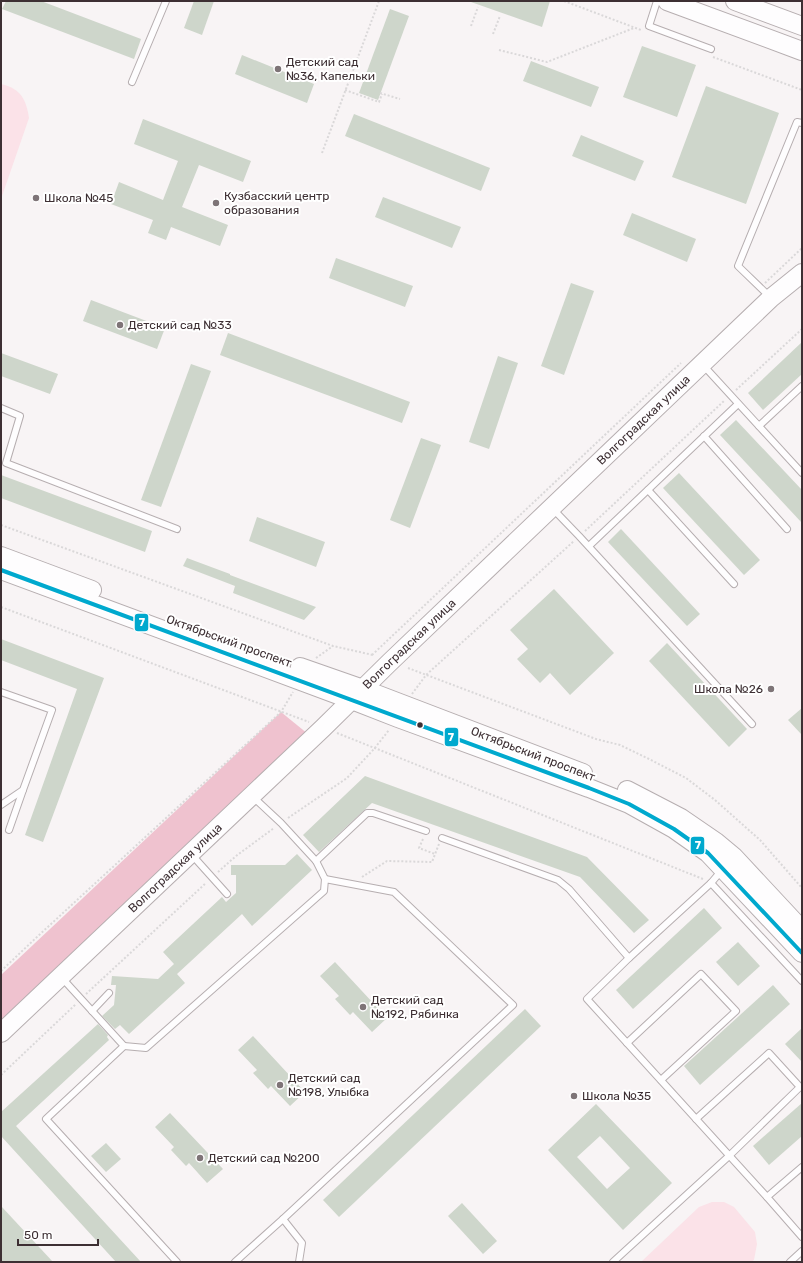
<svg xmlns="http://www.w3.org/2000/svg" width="803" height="1263" font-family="Rubik,sans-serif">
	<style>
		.green { fill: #fbe2e8 }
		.forest { fill: #efc2cf }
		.building { fill: #ced6cb; fill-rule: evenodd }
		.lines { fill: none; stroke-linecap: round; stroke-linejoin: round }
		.service-casing { stroke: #b6aeb0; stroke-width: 8 }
		.secondary-casing { stroke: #b6aeb0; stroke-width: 20 }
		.path { stroke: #dad8d9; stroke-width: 2; stroke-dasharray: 2 2; stroke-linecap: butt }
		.service { stroke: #fefdfe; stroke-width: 6 }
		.secondary { stroke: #fefdfe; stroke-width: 18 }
		.bus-1-casing { stroke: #fff; stroke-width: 7 }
		.bus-1 { stroke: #00a9ce; stroke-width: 4 }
		.poi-dot { fill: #7e7477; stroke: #fff; stroke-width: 1.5 }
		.bus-dot { fill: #3d2f33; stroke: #fff; stroke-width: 1.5 }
		.labels { text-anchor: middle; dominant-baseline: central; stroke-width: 4; stroke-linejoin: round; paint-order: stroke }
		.poi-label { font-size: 12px; fill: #3d2f33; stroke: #fff; text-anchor: start }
		.street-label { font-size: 12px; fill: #3d2f33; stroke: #fff }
		.line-badge { stroke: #fff; stroke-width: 1.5 }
		.badge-label { font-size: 11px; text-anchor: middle; font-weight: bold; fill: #fff }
	</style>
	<rect width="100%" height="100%" fill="#f8f4f5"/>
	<g class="green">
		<path d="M1,84C21,89 26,99 29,118L1,199Z"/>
		<path d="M712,1202H724L734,1207L755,1232L757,1244L754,1260L751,1262H641L699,1207Z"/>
	</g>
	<path class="forest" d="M281,712L308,734L1,1028V975Z"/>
	<g class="building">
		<path d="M6,1H41L141,39L134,59L2,9Z"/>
		<path d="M194,1H214L202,35L184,28Z"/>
		<path d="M471,1H550L542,27L471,2Z"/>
		<path d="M390,9L409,16L378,100L359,93Z"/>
		<path d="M642,46L696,65L677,117L623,97Z"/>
		<path d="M242,55L314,84L307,103L235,74Z"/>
		<path d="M531,61L599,87L591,107L523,81Z"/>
		<path d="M706,86L779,113L746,204L672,177Z"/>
		<path d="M354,114L490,168L481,191L345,136Z"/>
		<path d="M143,119L251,161L243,182L199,165L182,207L228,225L220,246L171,227L166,240L148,233L153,220L111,204L119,182L163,200L178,161L134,144Z"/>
		<path d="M581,135L644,161L635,181L572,156Z"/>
		<path d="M383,197L461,227L452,248L375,217Z"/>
		<path d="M632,213L696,239L687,262L623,235Z"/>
		<path d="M336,258L413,286L405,307L329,278Z"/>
		<path d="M571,283L594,291L564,375L541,366Z"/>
		<path d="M91,300L165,328L157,349L83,321Z"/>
		<path d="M228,333L410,402L402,423L220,355Z"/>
		<path d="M802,342V374L763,410L748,393Z"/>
		<path d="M1,353L58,374L50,394L1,376Z"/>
		<path d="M498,356L518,363L489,449L469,442Z"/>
		<path d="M191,364L211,371L161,507L141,500Z"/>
		<path d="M736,420L802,490V523L720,435Z"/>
		<path d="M421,438L441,445L410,528L390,520Z"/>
		<path d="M679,473L760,560L744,575L663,488Z"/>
		<path d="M1,475L152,531L145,552L1,498Z"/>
		<path d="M257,517L325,542L316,567L249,541Z"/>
		<path d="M621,529L700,614L687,626L608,542Z"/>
		<path d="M187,558L230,574V575L316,607L304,620L233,593L235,586L183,566Z"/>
		<path d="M554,589L614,653L570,695L550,673L540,683L517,659L528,649L510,630Z"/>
		<path d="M1,639L104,678L43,842L25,835L77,689L1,660Z"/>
		<path d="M667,643L747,729L729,747L649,661Z"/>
		<path d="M802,708V735L788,720Z"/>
		<path d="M365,776L587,857L649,920L634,933L580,877L372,803L319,852L303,835Z"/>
		<path d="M297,854L312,870L252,926L242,914L177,974L185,983L129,1034L120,1025L115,1029L102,1016L114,1005L116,985H111L112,976L158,979L174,964L163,952L222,897L226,902L236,893V875H231V865H285Z"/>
		<path d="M704,908L722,928L633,1009L616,990Z"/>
		<path d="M738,942L760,966L738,986L716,962Z"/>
		<path d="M335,962L387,1018L372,1032L353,1012L350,1015L335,999L339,996L320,976Z"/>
		<path d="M773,985L790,1004L700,1085L684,1066Z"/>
		<path d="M525,1009L541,1026L339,1217L323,1200Z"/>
		<path d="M98,1024L108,1035L107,1037L109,1040L16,1126L141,1262H116L1,1136V1112Z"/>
		<path d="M802,1028V1062L785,1044Z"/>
		<path d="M253,1036L305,1092L290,1106L271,1086L268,1089L253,1073L257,1070L238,1050Z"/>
		<path d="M802,1103V1136L769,1165L753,1146Z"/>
		<path d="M596,1104L672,1183L623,1230L548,1150ZM600,1136L630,1168L607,1189L577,1157Z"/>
		<path d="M170,1113L223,1169L207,1183L189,1163L186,1166L171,1150L174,1147L155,1127Z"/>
		<path d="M106,1143L121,1159L106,1172L91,1156Z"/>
		<path d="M462,1203L497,1241L483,1254L448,1216Z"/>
		<path d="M1,1206L53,1262H1Z"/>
	</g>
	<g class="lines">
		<defs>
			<g id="service">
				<path d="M657,1L649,26L711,49"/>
				<path d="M132,82L166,1"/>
				<path d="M769,296L738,266L797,122L802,123"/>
				<path d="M703,365L802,473"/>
				<path d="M1,408L20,416L6,463L177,529"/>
				<path d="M759,426L802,386"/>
				<path d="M704,436L787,529"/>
				<path d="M648,490L734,584"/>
				<path d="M552,508L579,536L752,724"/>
				<path d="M589,546L738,404"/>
				<path d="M1,692L52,710L23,790L1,805"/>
				<path d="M252,796L281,823L316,861L367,813H373L426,831"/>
				<path d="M9,830L23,790"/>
				<path d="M442,838L558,880L569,889L629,958"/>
				<path d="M192,855L227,894"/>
				<path d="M316,861L325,879"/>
				<path d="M722,870L711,883L629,958L587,999L767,1197"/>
				<path d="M711,883L802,981"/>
				<path d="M62,978L124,1046L46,1119L177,1262"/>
				<path d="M92,1011L109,993"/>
				<path d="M627,1043L701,974L736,1011L661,1080"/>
				<path d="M124,1046L146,1048L324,891L325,879L394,892L513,1005L283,1219L235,1262"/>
				<path d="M802,1167L767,1197L802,1237"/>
				<path d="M283,1219L302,1243L299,1262"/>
				<path d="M613,1262L729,1156L800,1087L769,1053L696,1119"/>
				<path d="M790,1262L802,1251"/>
			</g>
			<g id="secondary">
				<path d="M667,1L802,51"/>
				<path d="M735,1L802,26"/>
				<path d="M1,556L92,590"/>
				<path d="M1,570L352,700L398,718L589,788L629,804L674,829L708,853L802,953"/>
				<path d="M300,667L363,689L583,773"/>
				<path d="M627,790L681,818L716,842L734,857L802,930"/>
				<path id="s1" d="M1,1033L323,728L390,662L771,298L802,273"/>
			</g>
		</defs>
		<use href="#service" class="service-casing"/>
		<use href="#secondary" class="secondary-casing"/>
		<g class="path">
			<path d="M564,1L641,30"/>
			<path d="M471,26L478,7"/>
			<path d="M493,34L500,16"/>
			<path d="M499,50L547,62L634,28"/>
			<path d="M713,57L802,90"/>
			<path d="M345,90L379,102L382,94"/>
			<path d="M380,93L400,99"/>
			<path d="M322,153L379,1"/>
			<path d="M765,283L802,248"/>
			<path d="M736,390L802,329"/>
			<path d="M1,525L333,646L373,655"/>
			<path d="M585,531L725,400"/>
			<path d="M1,607L309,722"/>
			<path d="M372,655L681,363"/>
			<path d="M316,658L333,646"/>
			<path d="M408,668L596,739L620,745L649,759L686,778L715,800L760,840L802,888"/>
			<path d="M412,694L426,675L574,541"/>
			<path d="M337,733L703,879"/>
			<path d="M288,818L347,778L374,749L389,730"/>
			<path d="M423,839L419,848L435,854"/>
			<path d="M218,872L236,856L274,828"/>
			<path d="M362,877L387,861L432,862L439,844"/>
			<path d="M1,971L38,936L281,712L293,692"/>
			<path d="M86,994L206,883"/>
			<path d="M1,1075L76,1004"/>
		</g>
		<use href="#service" class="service"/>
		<use href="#secondary" class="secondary"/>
		<defs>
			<path id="bus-1" d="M1,570L589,788L629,804L674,829L708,853L802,953"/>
		</defs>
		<use href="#bus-1" class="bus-1-casing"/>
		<use href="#bus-1" class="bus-1"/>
	</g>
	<g class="poi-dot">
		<circle cx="278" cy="69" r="4"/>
		<circle cx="36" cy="198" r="4"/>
		<circle cx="216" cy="203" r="4"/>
		<circle cx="120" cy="325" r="4"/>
		<circle cx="771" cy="689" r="4"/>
		<circle cx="363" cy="1007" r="4"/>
		<circle cx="280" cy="1085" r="4"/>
		<circle cx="574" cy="1096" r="4"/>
		<circle cx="200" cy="1158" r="4"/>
	</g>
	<circle class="bus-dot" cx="420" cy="725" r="3.5"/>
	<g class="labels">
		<g class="poi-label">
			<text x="286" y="62">Детский сад<tspan x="286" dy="14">№36, Капельки</tspan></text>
			<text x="224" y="196">Кузбасский центр<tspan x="224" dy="14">образования</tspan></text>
			<text x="44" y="198">Школа №45</text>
			<text x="128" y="325">Детский сад №33</text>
			<text x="763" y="689" text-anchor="end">Школа №26</text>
			<text x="371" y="1000">Детский сад<tspan x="371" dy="14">№192, Рябинка</tspan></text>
			<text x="288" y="1078">Детский сад<tspan x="288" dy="14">№198, Улыбка</tspan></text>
			<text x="582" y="1096">Школа №35</text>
			<text x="208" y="1158">Детский сад №200</text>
		</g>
		<g class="street-label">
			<text stroke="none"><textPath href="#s1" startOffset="888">Волгоградская улица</textPath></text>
			<text transform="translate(229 641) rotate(20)">Октябрьский проспект</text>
			<text stroke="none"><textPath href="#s1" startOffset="564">Волгоградская улица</textPath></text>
			<text transform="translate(533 754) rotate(21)">Октябрьский проспект</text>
			<text stroke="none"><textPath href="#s1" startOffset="240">Волгоградская улица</textPath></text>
		</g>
	</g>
	<g class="line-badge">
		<rect x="134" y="613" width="15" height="19" rx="4" fill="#00a9ce"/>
		<rect x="444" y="727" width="15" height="20" rx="4" fill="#00a9ce"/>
		<rect x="690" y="836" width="15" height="19" rx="4" fill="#00a9ce"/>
	</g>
	<g class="badge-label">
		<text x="142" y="626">7</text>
		<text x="451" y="741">7</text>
		<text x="698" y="849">7</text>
	</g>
	<rect width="803" height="1263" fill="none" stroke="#3d2f33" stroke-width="4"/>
	<path d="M18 1239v6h80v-6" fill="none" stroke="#3d2f33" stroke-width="2"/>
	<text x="24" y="1239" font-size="12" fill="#3d2f33" stroke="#ffffff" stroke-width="3" paint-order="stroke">50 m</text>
</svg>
